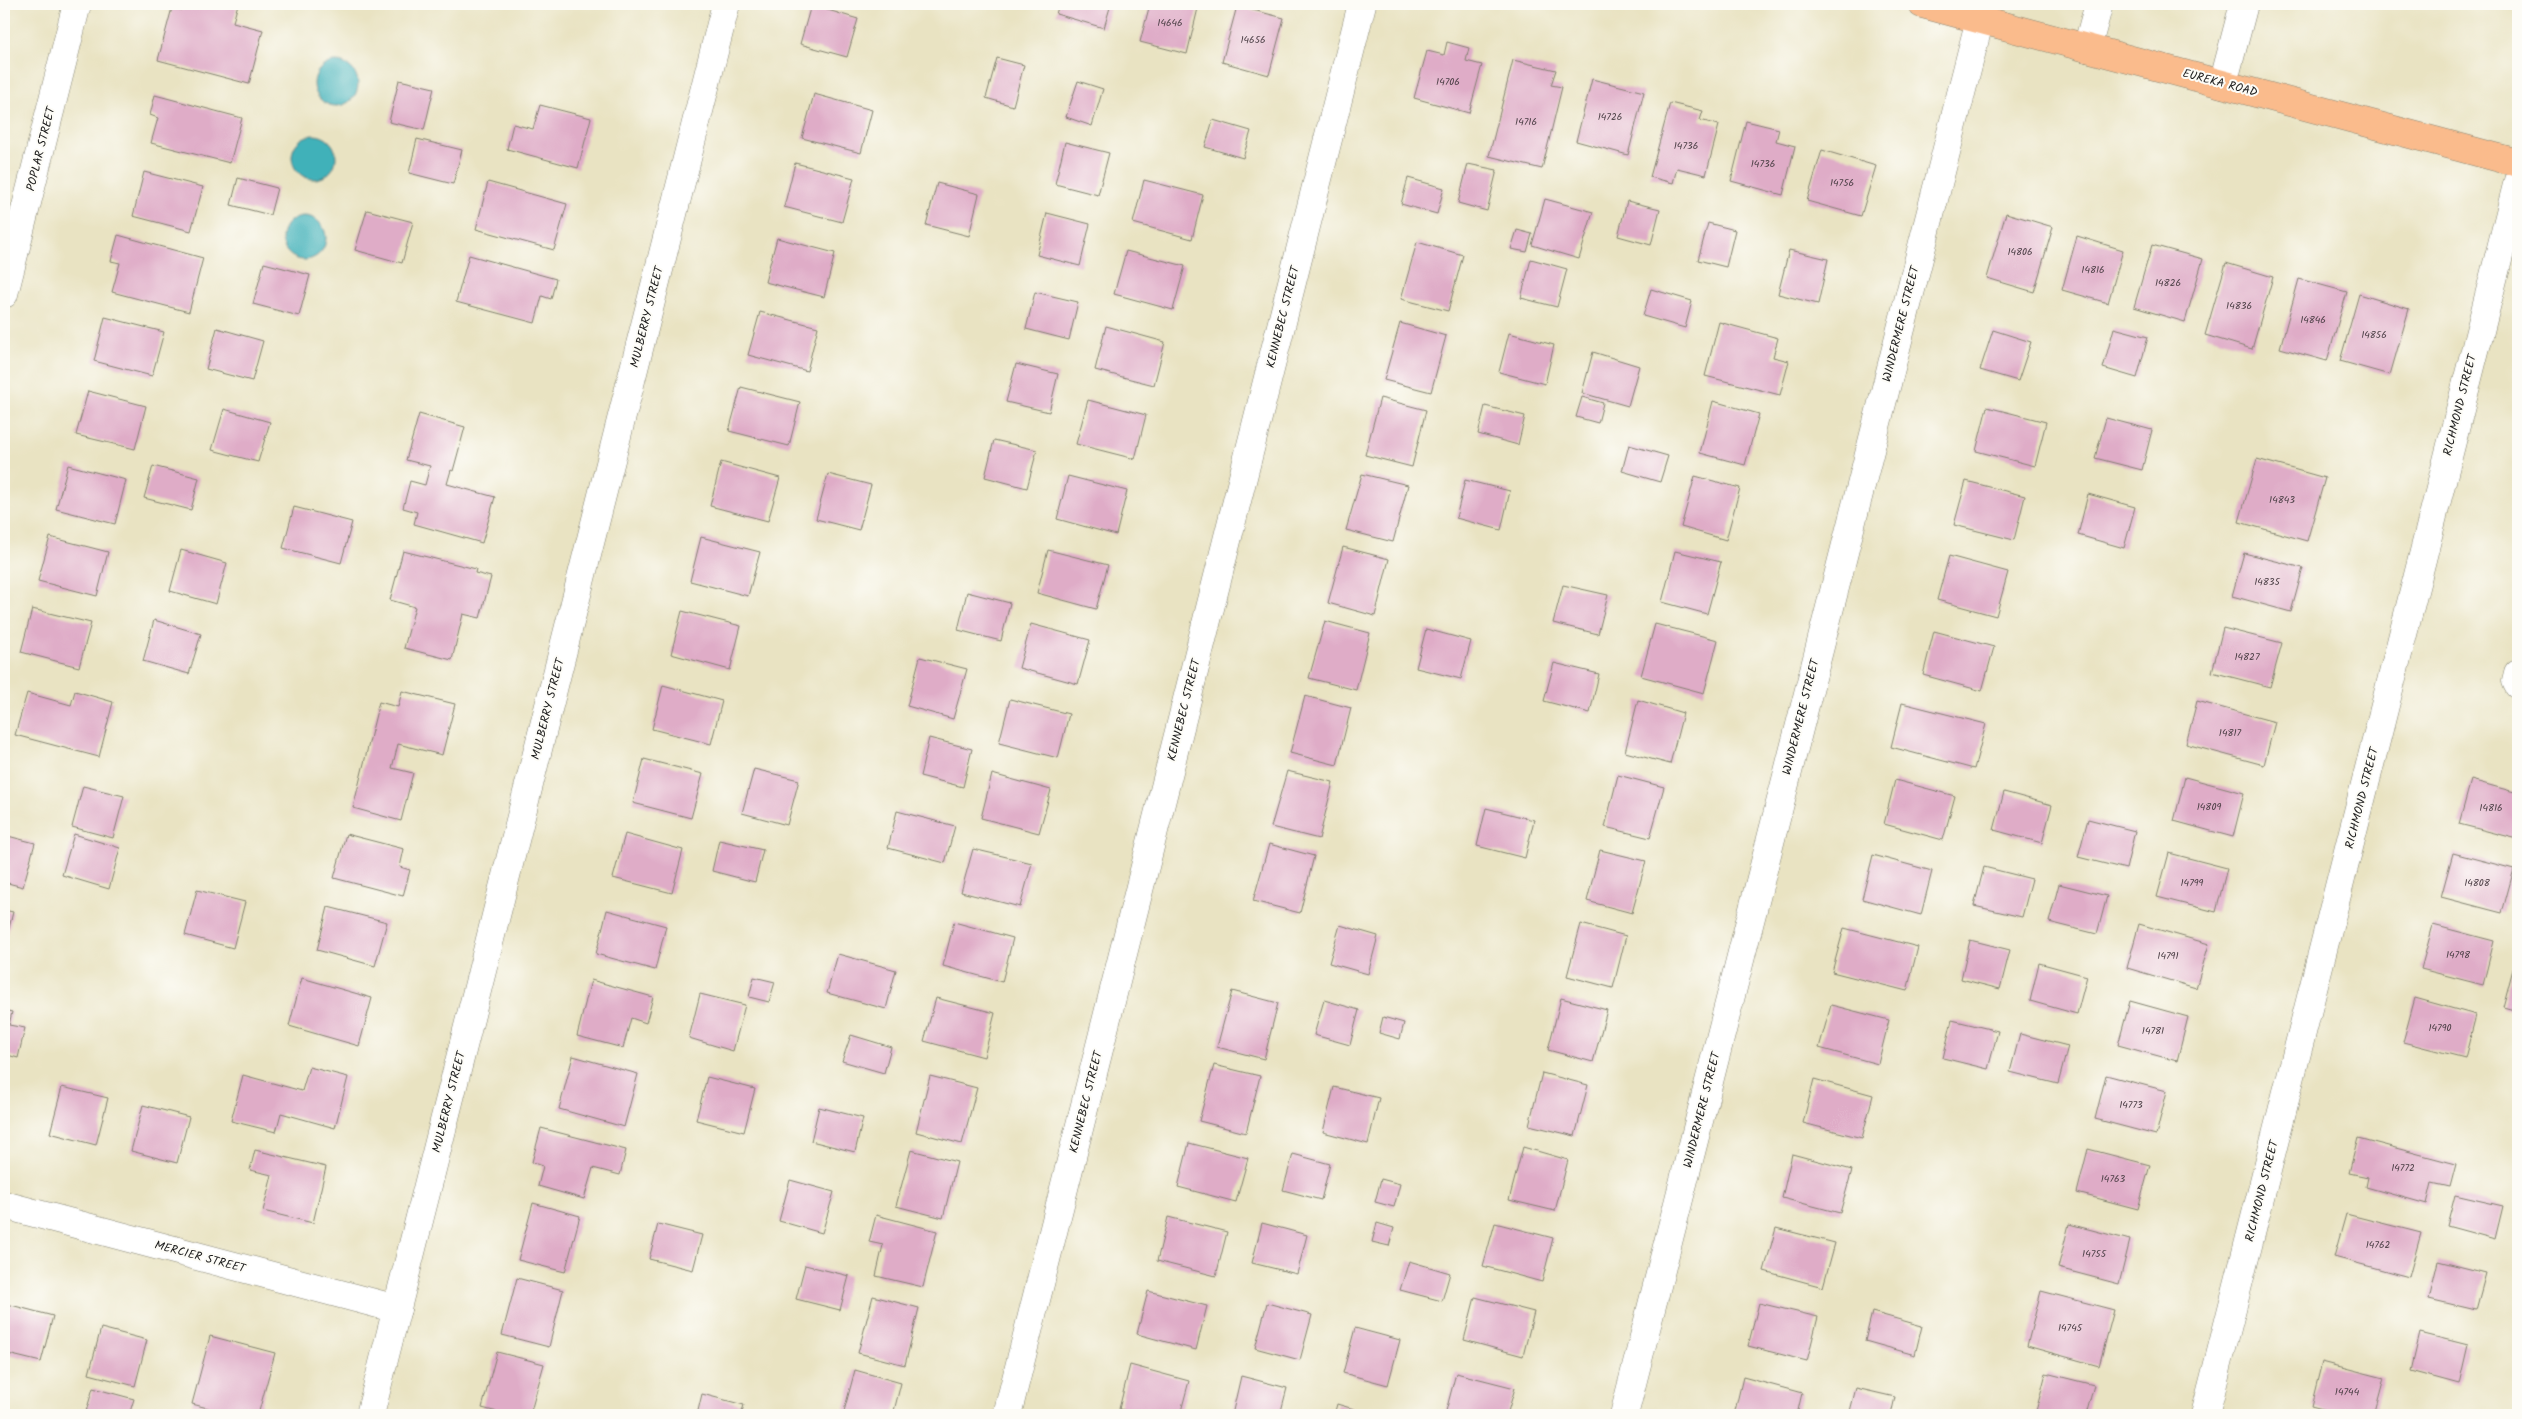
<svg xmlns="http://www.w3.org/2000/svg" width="2522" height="1419" font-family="Kalam,sans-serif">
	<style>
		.water { fill: #40b1b9; stroke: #2e666a }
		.building { fill: #dfacc7 }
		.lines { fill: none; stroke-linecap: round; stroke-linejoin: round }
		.minor-casing { stroke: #82806f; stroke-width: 29 }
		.major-casing { stroke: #82806f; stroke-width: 29 }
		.minor { stroke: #fff; stroke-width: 28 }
		.major { stroke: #fabb8c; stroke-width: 28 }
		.labels { text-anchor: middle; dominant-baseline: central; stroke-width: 4; stroke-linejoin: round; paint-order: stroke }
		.number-label { font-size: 10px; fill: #4d4047 }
		.street-label { font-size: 12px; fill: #1c1c1c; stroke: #fdfcf7 }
	</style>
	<rect width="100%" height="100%" fill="#fdfcf7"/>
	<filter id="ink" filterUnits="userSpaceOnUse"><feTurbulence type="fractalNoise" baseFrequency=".02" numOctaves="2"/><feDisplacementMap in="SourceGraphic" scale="10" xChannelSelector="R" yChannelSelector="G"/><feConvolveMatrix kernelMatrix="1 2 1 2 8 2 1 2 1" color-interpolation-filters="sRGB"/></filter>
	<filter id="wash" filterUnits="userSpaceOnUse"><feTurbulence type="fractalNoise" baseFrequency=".0096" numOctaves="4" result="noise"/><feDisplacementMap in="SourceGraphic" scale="20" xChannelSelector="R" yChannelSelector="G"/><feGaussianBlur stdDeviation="1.12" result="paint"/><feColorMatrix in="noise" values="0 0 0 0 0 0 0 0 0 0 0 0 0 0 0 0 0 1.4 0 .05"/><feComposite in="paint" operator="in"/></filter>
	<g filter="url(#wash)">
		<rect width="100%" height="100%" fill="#e9e3c2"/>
		<g class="water">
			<circle cx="336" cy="84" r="22"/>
			<circle cx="314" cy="157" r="22"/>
			<circle cx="304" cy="238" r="22"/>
		</g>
		<g id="blocks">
			<g class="building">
				<path d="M184,4H238L233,22L263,30L249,84L158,60L172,8L182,10Z"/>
				<path d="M1059,4H1111L1104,28L1056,14Z"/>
				<path d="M1150,4H1199L1187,54L1140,42Z"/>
				<path d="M811,5L858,19L847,57L800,44Z"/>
				<path d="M1237,6L1284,18L1269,75L1222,62Z"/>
				<path d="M1447,42L1469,48L1466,61L1482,65L1469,113L1414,98L1427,51L1444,55Z"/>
				<path d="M997,58L1024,65L1013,106L986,98Z"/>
				<path d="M1513,60L1556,70L1551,85L1562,87L1542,169L1489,156Z"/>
				<path d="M1592,79L1644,92L1628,155L1576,141Z"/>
				<path d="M399,80L434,88L424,130L389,122Z"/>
				<path d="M1078,81L1103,89L1092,126L1066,117Z"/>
				<path d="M814,94L872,110L861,153L802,138Z"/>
				<path d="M155,95L242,118L230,163L151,143L158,118L150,115Z"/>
				<path d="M1670,103L1703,111L1700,120L1719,125L1706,175L1677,168L1673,183L1650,177Z"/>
				<path d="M540,105L591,118L578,168L507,149L513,124L533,129Z"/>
				<path d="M1213,120L1251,131L1243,158L1205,147Z"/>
				<path d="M1746,121L1779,129L1776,141L1795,146L1783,195L1731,181Z"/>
				<path d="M417,139L462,150L453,184L409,173Z"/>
				<path d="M1065,142L1109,153L1098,195L1055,184Z"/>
				<path d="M1822,150L1876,166L1861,216L1807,201Z"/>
				<path d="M795,163L854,178L842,222L784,207Z"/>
				<path d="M1468,164L1497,170L1487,211L1458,203Z"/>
				<path d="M144,172L203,187L191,231L133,216Z"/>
				<path d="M238,178L277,188L270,215L231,205Z"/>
				<path d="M1408,178L1444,188L1437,214L1401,204Z"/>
				<path d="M1144,180L1203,195L1192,239L1133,223Z"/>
				<path d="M488,182L567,204L554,250L476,229Z"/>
				<path d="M937,183L979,194L969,236L926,225Z"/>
				<path d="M1545,199L1593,212L1579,259L1532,245Z"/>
				<path d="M1627,201L1660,209L1651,245L1618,236Z"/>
				<path d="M367,210L413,222L402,263L355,250Z"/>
				<path d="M1047,213L1090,224L1080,266L1037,255Z"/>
				<path d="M2006,213L2053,227L2034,292L1987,278Z"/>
				<path d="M1708,223L1735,230L1726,267L1698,260Z"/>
				<path d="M1517,230L1532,234L1527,252L1511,249Z"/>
				<path d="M118,235L203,258L189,312L112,292L120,263L111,261Z"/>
				<path d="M2077,236L2123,250L2108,303L2062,290Z"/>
				<path d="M777,238L835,253L824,297L765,282Z"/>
				<path d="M1417,242L1463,255L1448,311L1401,299Z"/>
				<path d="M2152,245L2203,259L2185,322L2134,307Z"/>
				<path d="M1789,250L1828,259L1818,304L1778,294Z"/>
				<path d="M1126,251L1185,266L1173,310L1114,294Z"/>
				<path d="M469,255L556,279L551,299L542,296L535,323L456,302Z"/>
				<path d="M1531,259L1567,269L1557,307L1521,298Z"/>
				<path d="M264,263L310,275L299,316L253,304Z"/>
				<path d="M2226,263L2273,277L2252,349L2205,335Z"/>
				<path d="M2299,279L2347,292L2327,361L2280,348Z"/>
				<path d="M1651,289L1692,301L1685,328L1643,316Z"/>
				<path d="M1035,292L1078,302L1069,340L1026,329Z"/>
				<path d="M2359,294L2409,309L2390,375L2340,361Z"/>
				<path d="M760,312L818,327L807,371L748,355Z"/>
				<path d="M105,317L164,332L152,376L94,361Z"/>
				<path d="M1719,322L1778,338L1773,357L1789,361L1780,395L1705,376Z"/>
				<path d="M1400,323L1446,336L1431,392L1384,380Z"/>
				<path d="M1106,326L1165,342L1154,385L1095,370Z"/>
				<path d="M217,328L263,341L252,381L206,369Z"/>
				<path d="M2114,328L2148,337L2137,378L2103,368Z"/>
				<path d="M1993,330L2031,342L2018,381L1980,370Z"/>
				<path d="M1509,333L1554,345L1545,384L1499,372Z"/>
				<path d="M1593,352L1639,366L1628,406L1582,393Z"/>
				<path d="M1016,364L1058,374L1049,412L1006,402Z"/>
				<path d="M741,387L800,402L789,446L729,431Z"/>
				<path d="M88,391L146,406L135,449L76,435Z"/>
				<path d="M1582,397L1603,403L1598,423L1576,417Z"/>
				<path d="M1380,398L1426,410L1412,467L1365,455Z"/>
				<path d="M1088,400L1146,415L1135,459L1076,444Z"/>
				<path d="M1713,401L1759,414L1745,465L1700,453Z"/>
				<path d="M1485,406L1525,416L1518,445L1478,434Z"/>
				<path d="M1987,407L2046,422L2035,466L1976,451Z"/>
				<path d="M224,409L270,422L258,462L212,450Z"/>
				<path d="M419,414L465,427L453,471L451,470L447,484L495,497L482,543L414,524L417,512L403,508L410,481L425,485L430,466L406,460Z"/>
				<path d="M2106,418L2152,430L2142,470L2095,458Z"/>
				<path d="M994,440L1037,450L1027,488L985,477Z"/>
				<path d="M1629,445L1668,456L1660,482L1622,471Z"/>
				<path d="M2257,459L2325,478L2307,541L2239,522Z"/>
				<path d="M721,462L780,478L768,521L710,506Z"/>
				<path d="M68,465L126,480L115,524L56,509Z"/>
				<path d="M153,466L199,478L191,510L144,498Z"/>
				<path d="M828,474L871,485L859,530L816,519Z"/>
				<path d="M1362,474L1408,485L1393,542L1346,530Z"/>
				<path d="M1068,476L1127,491L1116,535L1057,519Z"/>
				<path d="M1695,476L1740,488L1726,540L1681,527Z"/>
				<path d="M1465,480L1510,491L1501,530L1456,518Z"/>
				<path d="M1966,481L2025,496L2014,540L1954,525Z"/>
				<path d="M2088,494L2135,507L2124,548L2078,535Z"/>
				<path d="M294,507L352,522L341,563L283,548Z"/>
				<path d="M50,537L108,552L97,596L38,581Z"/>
				<path d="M701,537L760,552L748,596L690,581Z"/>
				<path d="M1343,547L1389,559L1375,616L1328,603Z"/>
				<path d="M181,550L227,563L216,604L170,591Z"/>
				<path d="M1048,550L1108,565L1096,609L1037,593Z"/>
				<path d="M403,551L476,569L475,573L491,577L480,618L463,614L452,660L404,648L415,607L390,600Z"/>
				<path d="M1675,551L1721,562L1707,614L1662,602Z"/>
				<path d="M2244,553L2303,568L2291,612L2232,596Z"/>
				<path d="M1949,556L2008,572L1996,616L1937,600Z"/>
				<path d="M1563,585L1608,595L1598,634L1553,623Z"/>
				<path d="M967,592L1010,603L1001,641L958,630Z"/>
				<path d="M32,609L91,623L79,667L21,652Z"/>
				<path d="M682,611L741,626L730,670L671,654Z"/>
				<path d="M154,620L201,634L189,674L143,661Z"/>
				<path d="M1325,621L1370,633L1356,690L1309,678Z"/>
				<path d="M1031,624L1090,640L1078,684L1019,668Z"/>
				<path d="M1655,624L1718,640L1704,693L1641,676Z"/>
				<path d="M2223,628L2282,643L2270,687L2212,672Z"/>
				<path d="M1426,629L1471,641L1461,679L1416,668Z"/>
				<path d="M1934,631L1994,647L1982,691L1923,675Z"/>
				<path d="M920,657L967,669L953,719L907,706Z"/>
				<path d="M1554,663L1599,674L1590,713L1544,701Z"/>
				<path d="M663,685L722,701L711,744L652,729Z"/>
				<path d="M75,691L113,702L99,757L15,735L27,693L71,705Z"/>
				<path d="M402,691L455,704L442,755L398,744L392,768L413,773L401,821L353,808L379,702L398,707Z"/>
				<path d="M1305,696L1351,708L1337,765L1290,753Z"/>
				<path d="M1010,699L1069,714L1058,758L999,743Z"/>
				<path d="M1638,700L1683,713L1670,764L1625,752Z"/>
				<path d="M2197,701L2275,722L2264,765L2186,744Z"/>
				<path d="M1902,703L1986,724L1974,769L1891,747Z"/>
				<path d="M929,738L972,749L963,787L920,776Z"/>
				<path d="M644,759L703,774L691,818L633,803Z"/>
				<path d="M754,769L799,780L787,825L742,813Z"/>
				<path d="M1287,771L1333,782L1319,839L1271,827Z"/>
				<path d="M992,774L1051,790L1039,833L981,818Z"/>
				<path d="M1618,775L1664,787L1650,838L1605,827Z"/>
				<path d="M2185,777L2244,793L2233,837L2174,821Z"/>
				<path d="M1895,780L1955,796L1943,840L1884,824Z"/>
				<path d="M2471,780L2518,793V839L2459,824Z"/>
				<path d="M83,786L124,796L113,838L72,827Z"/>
				<path d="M2004,792L2052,805L2042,843L1994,830Z"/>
				<path d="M1486,808L1534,820L1525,858L1477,846Z"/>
				<path d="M897,811L955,826L945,863L888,848Z"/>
				<path d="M2088,819L2135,831L2126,869L2078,857Z"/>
				<path d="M74,834L120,848L109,889L62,875Z"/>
				<path d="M346,834L404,849L400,867L410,870L403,896L334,878Z"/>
				<path d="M625,834L683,850L672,893L613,878Z"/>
				<path d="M4,835L35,843L23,887L4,882Z"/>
				<path d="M719,840L763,850L755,882L712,871Z"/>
				<path d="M1269,844L1314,856L1300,913L1253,901Z"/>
				<path d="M973,849L1032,863L1020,907L961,892Z"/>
				<path d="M1600,850L1646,861L1632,913L1587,901Z"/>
				<path d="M2169,853L2227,868L2216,912L2157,897Z"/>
				<path d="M2453,853L2514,869L2502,913L2441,897Z"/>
				<path d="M1873,855L1932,871L1921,915L1862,899Z"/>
				<path d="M1984,867L2032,879L2022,917L1974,906Z"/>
				<path d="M2059,884L2107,896L2097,934L2049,922Z"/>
				<path d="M197,890L245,902L233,948L185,935Z"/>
				<path d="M328,907L387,922L375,966L317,950Z"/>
				<path d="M4,910L13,912L4,948Z"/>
				<path d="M607,910L666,926L655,970L596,954Z"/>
				<path d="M954,922L1013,938L1002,982L943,966Z"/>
				<path d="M1581,924L1626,936L1613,988L1567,976Z"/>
				<path d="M2139,924L2209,944L2196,988L2127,968Z"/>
				<path d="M1340,925L1378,936L1368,974L1329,963Z"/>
				<path d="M2433,925L2494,941L2483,985L2421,969Z"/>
				<path d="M1844,928L1918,947L1907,991L1832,972Z"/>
				<path d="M1970,940L2010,950L2000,989L1961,979Z"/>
				<path d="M838,954L896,970L886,1009L827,993Z"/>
				<path d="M2039,963L2087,976L2077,1014L2030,1001Z"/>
				<path d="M2513,969L2518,970V1011L2503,1007Z"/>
				<path d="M754,977L775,982L769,1002L749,997Z"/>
				<path d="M302,978L372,998L359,1046L289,1026Z"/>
				<path d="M591,980L653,997L646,1023L631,1018L623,1048L577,1036Z"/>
				<path d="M1232,991L1278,1003L1264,1059L1217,1047Z"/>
				<path d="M700,994L745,1005L733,1051L689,1038Z"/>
				<path d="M936,998L995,1013L984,1057L924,1041Z"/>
				<path d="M1561,998L1607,1010L1593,1062L1548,1050Z"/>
				<path d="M2415,998L2476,1015L2465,1058L2403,1042Z"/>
				<path d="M1324,1000L1359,1010L1350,1045L1314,1035Z"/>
				<path d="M2130,1001L2188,1017L2177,1061L2118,1045Z"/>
				<path d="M1831,1005L1889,1020L1878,1064L1819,1048Z"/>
				<path d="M4,1010L12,1012L9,1025L25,1028L18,1058L4,1054Z"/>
				<path d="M1383,1017L1404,1023L1400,1039L1379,1033Z"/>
				<path d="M1952,1020L1998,1031L1988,1069L1943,1058Z"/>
				<path d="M2020,1034L2068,1046L2058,1084L2010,1072Z"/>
				<path d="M851,1035L891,1047L884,1073L842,1061Z"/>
				<path d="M573,1056L638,1074L624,1127L559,1109Z"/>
				<path d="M1214,1065L1260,1076L1246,1133L1199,1121Z"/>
				<path d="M309,1067L348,1077L335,1128L281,1113L276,1132L231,1121L243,1075L302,1091Z"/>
				<path d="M1542,1073L1588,1085L1575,1136L1529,1125Z"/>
				<path d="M2106,1075L2167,1091L2156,1135L2095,1119Z"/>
				<path d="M930,1076L977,1088L962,1144L916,1132Z"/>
				<path d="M707,1077L755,1089L744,1132L696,1120Z"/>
				<path d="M1814,1079L1873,1095L1862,1138L1803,1123Z"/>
				<path d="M62,1087L108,1098L96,1145L50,1133Z"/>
				<path d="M1334,1087L1379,1098L1368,1144L1323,1132Z"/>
				<path d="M143,1105L189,1117L177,1163L131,1151Z"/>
				<path d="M819,1107L863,1118L855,1152L811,1141Z"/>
				<path d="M541,1128L626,1150L620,1175L593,1168L584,1199L538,1186L543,1166L532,1162Z"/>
				<path d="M2358,1138L2456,1164L2450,1187L2432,1183L2427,1204L2366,1187L2368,1177L2349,1173Z"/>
				<path d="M1189,1143L1248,1158L1236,1202L1178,1187Z"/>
				<path d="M1523,1147L1568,1160L1555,1211L1509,1200Z"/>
				<path d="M2088,1149L2150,1165L2138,1209L2077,1193Z"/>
				<path d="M255,1150L326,1167L313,1223L263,1211L272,1175L250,1170Z"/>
				<path d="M911,1150L957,1162L943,1218L896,1206Z"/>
				<path d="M1293,1154L1330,1164L1321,1200L1283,1190Z"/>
				<path d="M1792,1154L1852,1170L1840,1213L1782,1198Z"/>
				<path d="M1381,1179L1400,1184L1394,1207L1375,1202Z"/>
				<path d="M790,1180L834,1192L822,1233L779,1221Z"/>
				<path d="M2455,1195L2503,1206L2495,1239L2447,1226Z"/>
				<path d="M533,1203L580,1216L565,1272L518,1260Z"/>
				<path d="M2346,1214L2421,1233L2409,1277L2334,1257Z"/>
				<path d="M876,1215L937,1231L923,1287L876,1276L883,1245L869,1242Z"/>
				<path d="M1168,1217L1227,1232L1216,1276L1157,1261Z"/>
				<path d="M1262,1223L1307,1235L1297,1274L1252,1263Z"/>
				<path d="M1377,1223L1394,1228L1389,1246L1372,1242Z"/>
				<path d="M1495,1223L1553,1238L1542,1282L1483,1266Z"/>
				<path d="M658,1224L702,1235L693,1270L649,1259Z"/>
				<path d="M2069,1224L2130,1240L2119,1284L2058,1268Z"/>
				<path d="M1776,1228L1835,1243L1823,1287L1764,1271Z"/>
				<path d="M1409,1261L1450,1273L1442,1301L1400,1290Z"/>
				<path d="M2438,1261L2486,1273L2476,1310L2429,1299Z"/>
				<path d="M805,1265L849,1276L840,1310L796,1299Z"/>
				<path d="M517,1278L563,1290L549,1347L502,1335Z"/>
				<path d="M1148,1291L1207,1306L1196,1350L1137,1334Z"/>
				<path d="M2041,1291L2114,1310L2099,1366L2027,1346Z"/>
				<path d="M873,1296L919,1308L905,1365L858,1353Z"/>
				<path d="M1475,1297L1534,1312L1523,1356L1464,1340Z"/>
				<path d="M1267,1303L1312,1315L1300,1360L1255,1348Z"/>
				<path d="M1759,1303L1818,1317L1807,1361L1748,1346Z"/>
				<path d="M7,1304L53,1316L41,1362L4,1353V1317Z"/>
				<path d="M1872,1312L1922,1326L1915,1355L1865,1341Z"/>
				<path d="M101,1328L147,1340L135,1386L89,1374Z"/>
				<path d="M1355,1328L1400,1340L1388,1385L1343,1373Z"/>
				<path d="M2420,1333L2468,1345L2459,1384L2411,1371Z"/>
				<path d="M210,1336L275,1353L258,1415H235L192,1404Z"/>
				<path d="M497,1352L544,1364L530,1415H509L482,1408Z"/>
				<path d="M2322,1362L2384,1378L2374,1415H2346L2311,1406Z"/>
				<path d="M1130,1365L1189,1381L1180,1415H1143L1119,1409Z"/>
				<path d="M855,1370L901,1383L893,1415H843Z"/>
				<path d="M1456,1373L1515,1388L1507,1415H1445Z"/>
				<path d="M2046,1373L2094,1385L2086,1415H2035Z"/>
				<path d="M1241,1376L1287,1388L1280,1415H1232Z"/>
				<path d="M1743,1377L1802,1393L1797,1415H1734Z"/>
				<path d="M93,1388L134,1399L129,1415H85Z"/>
				<path d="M1856,1388L1895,1397L1891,1415H1849Z"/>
				<path d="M702,1394L744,1405L741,1415H697Z"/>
				<path d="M1337,1404L1374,1415H1334Z"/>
			</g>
		</g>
	</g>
	<g filter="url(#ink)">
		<use href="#blocks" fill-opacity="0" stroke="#82806f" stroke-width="1"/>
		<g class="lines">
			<defs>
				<g id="minor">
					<path d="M2087,48L2099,4"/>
					<path d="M2223,84L2244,4"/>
					<path d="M4,294L77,4"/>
					<path d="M2518,673L2516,681L2518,685"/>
					<path d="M4,1205L397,1309"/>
					<path d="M370,1415L726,4"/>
					<path d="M1007,1415L1362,4"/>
					<path d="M1624,1415L1980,19"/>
					<path d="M2205,1415L2518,181"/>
				</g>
				<path id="major" d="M1922,4L2518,163"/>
			</defs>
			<use href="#minor" class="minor-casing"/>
			<use href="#major" class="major-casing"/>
			<use href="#minor" class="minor"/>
			<use href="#major" class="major"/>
		</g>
	</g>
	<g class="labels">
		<g class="number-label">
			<text x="1170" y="23">14646</text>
			<text x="1253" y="40">14656</text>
			<text x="1448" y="82">14706</text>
			<text x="1610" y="117">14726</text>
			<text x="1526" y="122">14716</text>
			<text x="1686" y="146">14736</text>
			<text x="1763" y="164">14736</text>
			<text x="1842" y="183">14756</text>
			<text x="2020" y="252">14806</text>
			<text x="2093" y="270">14816</text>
			<text x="2168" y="283">14826</text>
			<text x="2239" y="306">14836</text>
			<text x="2313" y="320">14846</text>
			<text x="2374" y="335">14856</text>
			<text x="2282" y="500">14843</text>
			<text x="2267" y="582">14835</text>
			<text x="2247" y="657">14827</text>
			<text x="2230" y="733">14817</text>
			<text x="2209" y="807">14809</text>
			<text x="2491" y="808">14816</text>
			<text x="2192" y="883">14799</text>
			<text x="2477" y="883">14808</text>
			<text x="2458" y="955">14798</text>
			<text x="2168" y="956">14791</text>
			<text x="2440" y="1028">14790</text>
			<text x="2153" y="1031">14781</text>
			<text x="2131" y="1105">14773</text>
			<text x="2403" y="1168">14772</text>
			<text x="2113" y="1179">14763</text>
			<text x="2378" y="1245">14762</text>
			<text x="2094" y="1254">14755</text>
			<text x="2070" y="1328">14745</text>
			<text x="2347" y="1392">14744</text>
		</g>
		<g class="street-label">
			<text transform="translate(2220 83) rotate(15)">EUREKA ROAD</text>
			<text transform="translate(41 149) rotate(-76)">POPLAR STREET</text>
			<text transform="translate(647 317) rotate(-76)">MULBERRY STREET</text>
			<text transform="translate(1283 317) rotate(-76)">KENNEBEC STREET</text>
			<text transform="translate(1901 324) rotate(-76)">WINDERMERE STREET</text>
			<text transform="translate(2460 405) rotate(-76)">RICHMOND STREET</text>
			<text transform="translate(548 709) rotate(-76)">MULBERRY STREET</text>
			<text transform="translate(1184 710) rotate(-76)">KENNEBEC STREET</text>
			<text transform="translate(1801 717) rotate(-76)">WINDERMERE STREET</text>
			<text transform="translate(2362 798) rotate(-76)">RICHMOND STREET</text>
			<text transform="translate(449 1102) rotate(-76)">MULBERRY STREET</text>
			<text transform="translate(1086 1102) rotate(-76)">KENNEBEC STREET</text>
			<text transform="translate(1702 1110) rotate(-76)">WINDERMERE STREET</text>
			<text transform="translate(2262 1191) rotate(-76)">RICHMOND STREET</text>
			<text transform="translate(200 1257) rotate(15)">MERCIER STREET</text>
		</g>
	</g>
	<rect width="2522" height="1419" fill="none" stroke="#fdfcf7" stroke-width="20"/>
</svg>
